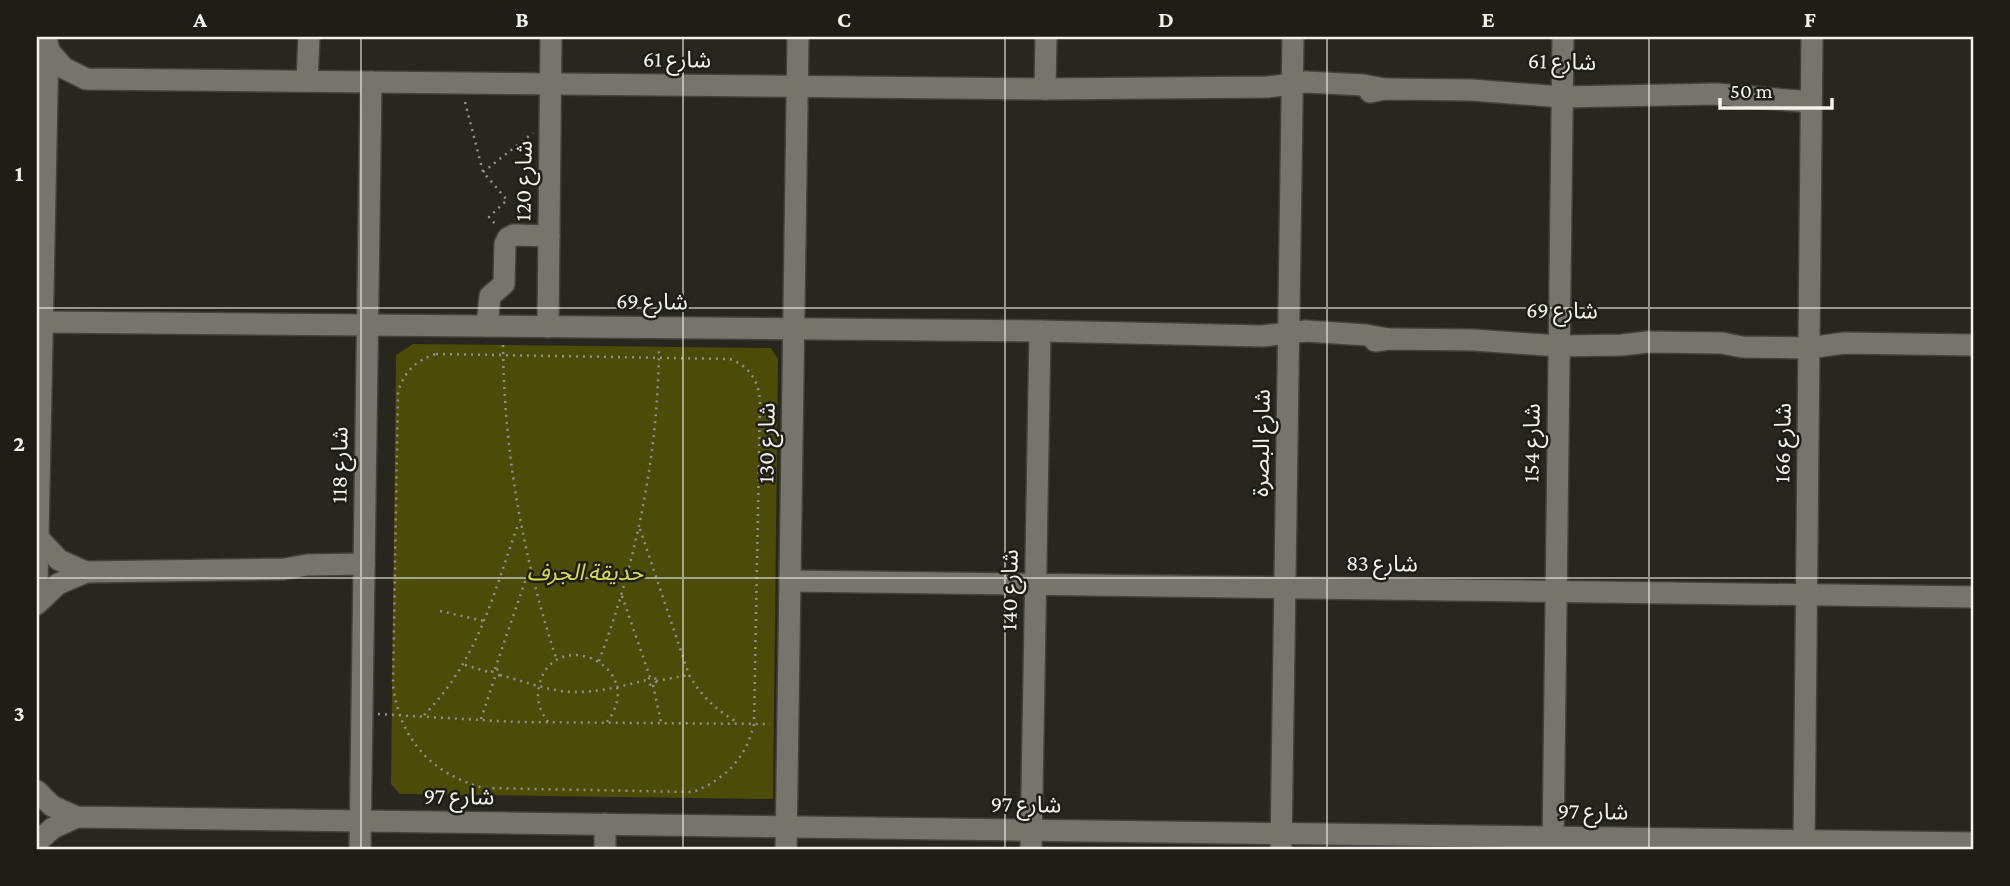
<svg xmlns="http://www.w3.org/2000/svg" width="2010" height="886" font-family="'Crimson Pro','Noto Sans Arabic',serif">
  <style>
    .green { fill: #4b4c07 }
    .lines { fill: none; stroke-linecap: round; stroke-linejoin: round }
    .minor-casing { stroke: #43413a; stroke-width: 24 }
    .path { stroke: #91908a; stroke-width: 2.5; stroke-dasharray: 2 5; stroke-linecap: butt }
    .minor { stroke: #77756b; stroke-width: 21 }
    .grid { fill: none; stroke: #f3f2ed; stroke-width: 2; stroke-opacity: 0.55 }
    .labels { text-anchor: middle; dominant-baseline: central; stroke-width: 5; stroke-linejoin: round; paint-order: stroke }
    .street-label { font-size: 23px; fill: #f3f2ed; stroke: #1f1d15 }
    .park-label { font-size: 23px; font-style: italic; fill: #d6da50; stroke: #1f1d15 }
    .neatline { fill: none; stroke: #f3f2ed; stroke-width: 2.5 }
    .grid-label { font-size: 23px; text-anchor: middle; font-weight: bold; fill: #f3f2ed }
  </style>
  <rect width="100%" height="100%" fill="#28261e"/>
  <path class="green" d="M413,344l358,4 7,11 -5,440 -373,-5 -9,-10 5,-429z"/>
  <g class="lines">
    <defs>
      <g id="minor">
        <path d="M48,50l16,18 22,11 959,10 223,-2 38,-5 57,3 22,4"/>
        <path d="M307,81l2,-44"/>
        <path d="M1045,89l1,-52"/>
        <path d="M1370,92l15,-3 86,1 91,7 155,-3 94,8"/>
        <path d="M42,322l998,9 222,5 44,-5 60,4 23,4"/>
        <path d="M487,326l3,-30 14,-12 1,-40 3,-6 6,-3 35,1"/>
        <path d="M548,327l3,-290"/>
        <path d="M1375,341l14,-2 85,1 85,6 63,-1 26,-3 74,1 20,4 67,1 35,-5 129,2"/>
        <path d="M39,539l20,21 27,12"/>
        <path d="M790,581l1183,16"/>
        <path d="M37,585l11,-540"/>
        <path d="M37,604l21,-20 28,-12 198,-3 23,-4 57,-1"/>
        <path d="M37,791l15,15 25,11 1896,26"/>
        <path d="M37,842l16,-14 24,-11"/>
        <path d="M360,849l11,-767"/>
        <path d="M605,849v-25"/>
        <path d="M786,849l12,-812"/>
        <path d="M1031,849l9,-518"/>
        <path d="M1281,849l12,-812"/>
        <path d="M1553,849l10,-812"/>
        <path d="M1804,849l8,-812"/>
      </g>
    </defs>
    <use href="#minor" class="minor-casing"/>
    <g class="path">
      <path d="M465,102l18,70 24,28 -18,17 7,8"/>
      <path d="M483,172l50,-39"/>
      <path d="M503,345c1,109 20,212 54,316"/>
      <path d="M436,354l294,5c20,8 29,22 30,43l-6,322c-8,34 -28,55 -61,68l-210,-4c-52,-15 -83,-48 -90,-103l5,-293c6,-20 18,-32 38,-38z"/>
      <path d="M640,529l49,146c13,22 28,36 50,48"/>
      <path d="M622,596l28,81"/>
      <path d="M440,611l44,10"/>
      <path d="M599,661c38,-102 59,-205 60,-314"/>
      <path d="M465,665l27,8"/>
      <path d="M495,669l34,-99"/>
      <path d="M500,675c23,6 46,15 70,17 26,1 52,-6 77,-12"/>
      <circle cx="652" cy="681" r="4"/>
      <path d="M656,681l33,-6"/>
      <path d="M653,685l8,37"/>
      <path d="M378,714l137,8 255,2"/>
      <path d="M424,715c55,-56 69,-121 95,-193"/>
      <path d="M481,719l14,-42 -3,-6 5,-2 3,6 -5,2"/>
      <path d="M548,722c-8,-11 -12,-22 -9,-36 14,-63 112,-19 67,37"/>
    </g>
    <use href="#minor" class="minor"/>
  </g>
  <path class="grid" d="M361,37v812M683,37v812M1005,37v812M1327,37v812M1649,37v812M37,308h1936M37,578h1936"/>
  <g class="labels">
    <g class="street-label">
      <text transform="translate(677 59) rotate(1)">شارع 61</text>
      <text transform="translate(1562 61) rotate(2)">شارع 61</text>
      <text transform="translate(523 181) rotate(-89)">شارع 120</text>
      <text transform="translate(652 301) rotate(1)">شارع 69</text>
      <text transform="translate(1562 310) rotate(1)">شارع 69</text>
      <text transform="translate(766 443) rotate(-89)">شارع 130</text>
      <text transform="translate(1261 443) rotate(-89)">شارع البصرة</text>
      <text transform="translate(1531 443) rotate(-89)">شارع 154</text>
      <text transform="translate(1782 443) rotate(-89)">شارع 166</text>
      <text transform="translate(339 465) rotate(-89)">شارع 118</text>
      <text transform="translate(1382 563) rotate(1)">شارع 83</text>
      <text transform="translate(1009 590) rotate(-89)">شارع 140</text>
      <text transform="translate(459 796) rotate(1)">شارع 97</text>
      <text transform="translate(1026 804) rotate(1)">شارع 97</text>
      <text transform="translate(1593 811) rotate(1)">شارع 97</text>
    </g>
    <g class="park-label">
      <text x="585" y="572">حديقة الجرف</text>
    </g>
  </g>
  <rect width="2010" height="886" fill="none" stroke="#1f1d15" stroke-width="77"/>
  <path d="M1720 98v10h112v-10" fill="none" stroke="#f3f2ed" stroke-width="3.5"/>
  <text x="1730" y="98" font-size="21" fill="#f3f2ed" stroke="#1f1d15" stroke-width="5" paint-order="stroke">50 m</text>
  <rect x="38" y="38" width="1934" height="810" class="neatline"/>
  <g class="grid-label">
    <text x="200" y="27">A</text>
    <text x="522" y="27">B</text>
    <text x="844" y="27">C</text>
    <text x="1166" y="27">D</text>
    <text x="1488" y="27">E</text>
    <text x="1810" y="27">F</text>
    <text x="19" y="181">1</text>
    <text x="19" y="451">2</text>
    <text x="19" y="721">3</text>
  </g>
</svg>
